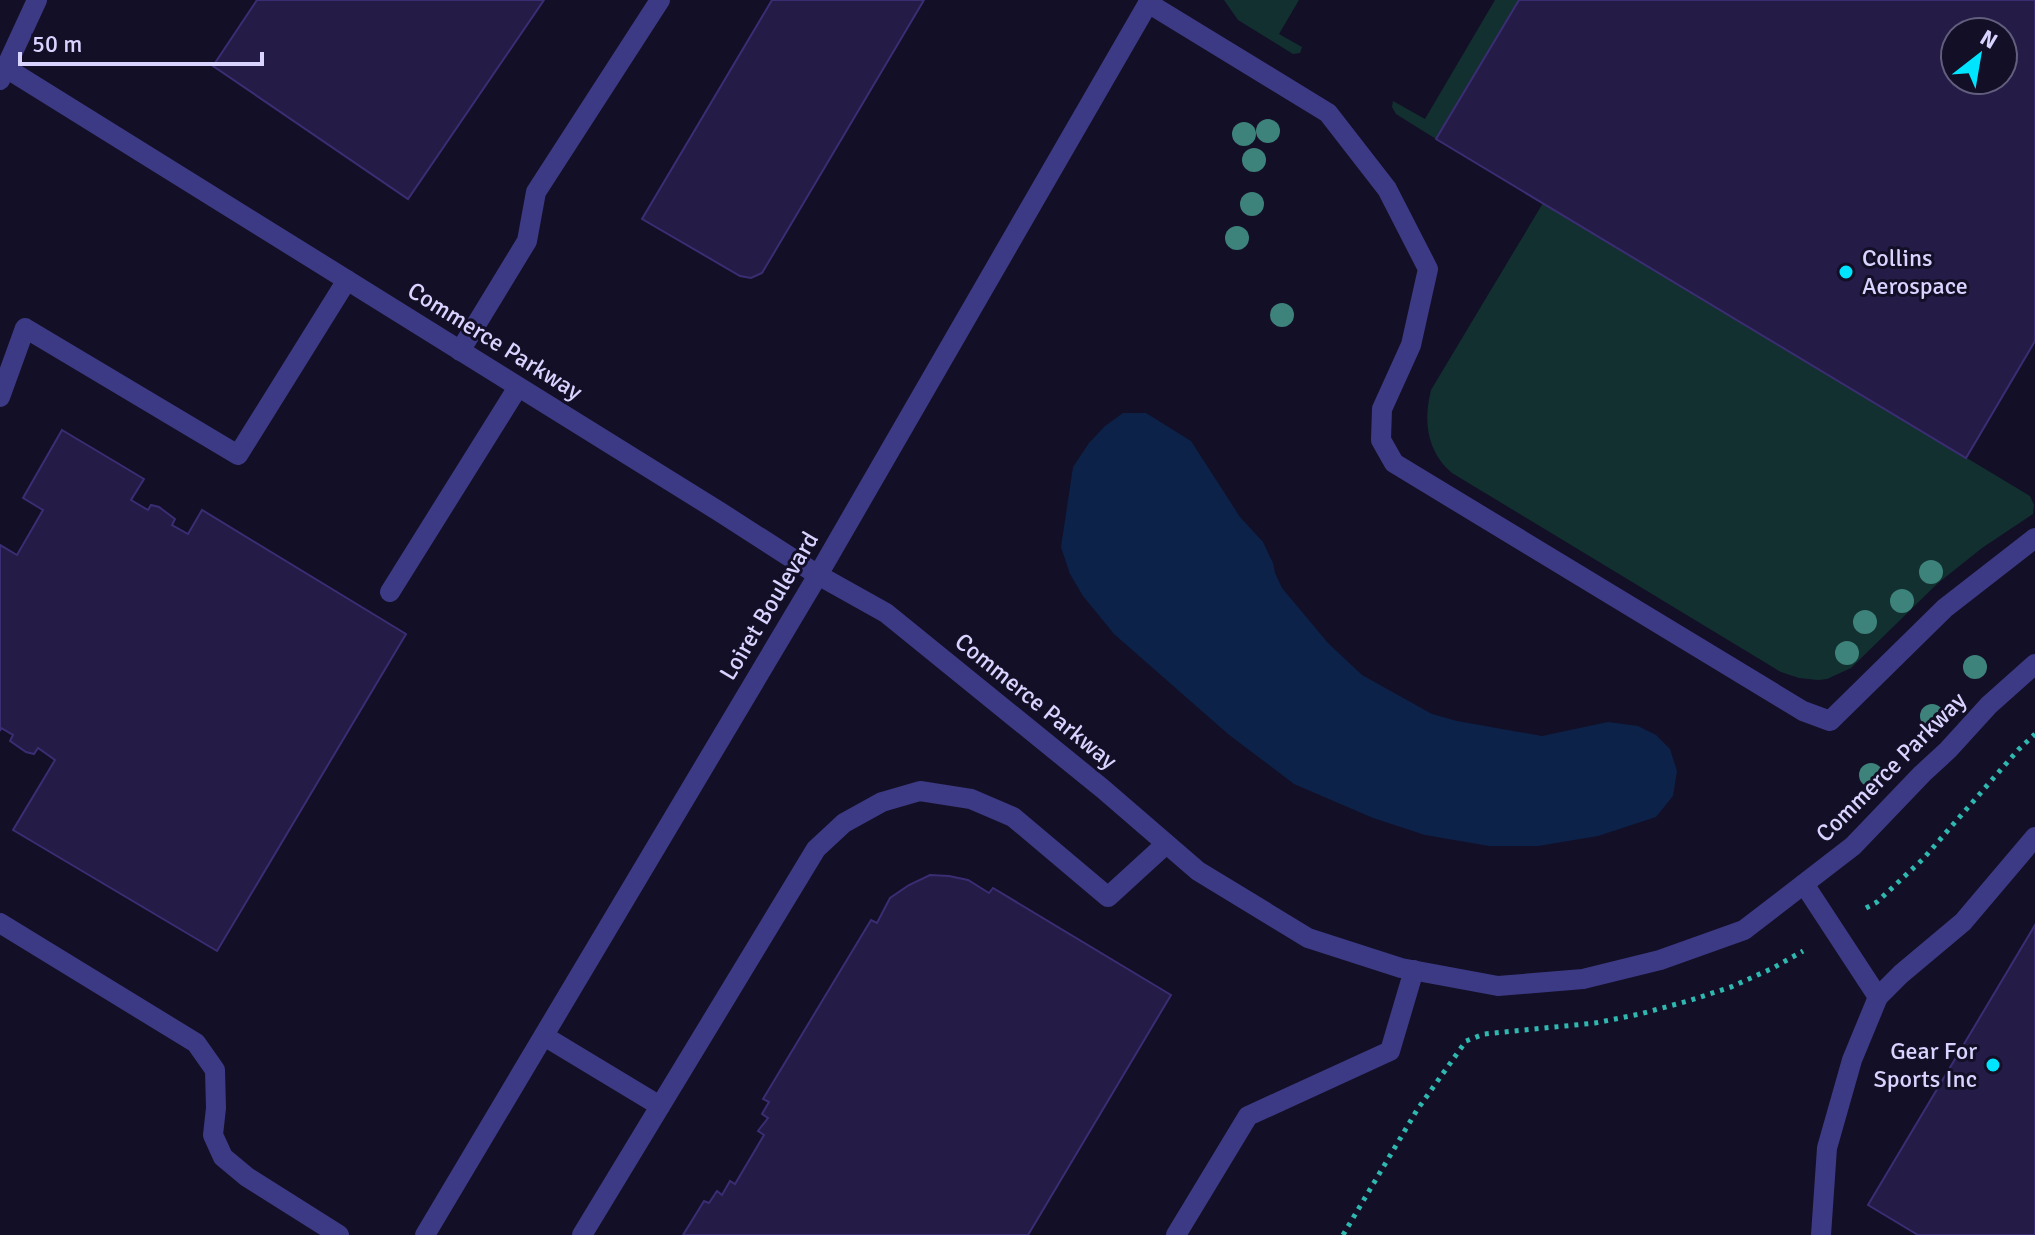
<svg xmlns="http://www.w3.org/2000/svg" width="2035" height="1235" font-family="Signika,sans-serif">
  <style>
    .green { fill: #12302f }
    .water { fill: #0c2248 }
    .building { fill: #241b47; stroke: #3b2d73; stroke-width: 2; fill-rule: evenodd }
    .lines { fill: none; stroke-linecap: round; stroke-linejoin: round }
    .path { stroke: #2fb8b0; stroke-width: 5; stroke-dasharray: 4 6; stroke-linecap: butt }
    .minor { stroke: #3d3a85; stroke-width: 20 }
    .tree { fill: #3d827b }
    .poi-dot { fill: #00e5ff; stroke: #130f26; stroke-width: 3 }
    .labels { text-anchor: middle; dominant-baseline: central; stroke-width: 6; stroke-linejoin: round; paint-order: stroke }
    .poi-label { font-size: 24px; fill: #d9d4ff; stroke: #130f26; text-anchor: start }
    .street-label { font-size: 24px; fill: #d9d4ff; stroke: #130f26 }
  </style>
  <rect width="100%" height="100%" fill="#130f26"/>
  <g class="green">
    <path d="M1224,0h75l-20,34 23,13 -2,6 -7,1 -55,-34z"/>
    <path d="M1495,0h24l-83,139 -40,-25 -4,-7 1,-6 32,18z"/>
    <path d="M1543,203l487,293 4,9 -1,9 -51,34 -45,36 -86,84 -24,11 -9,1 -19,-2 -18,-6 -329,-199c-25,-21 -29,-52 -21,-83z"/>
  </g>
  <path class="water" d="M1123,413h23l45,28 49,76 23,25 10,21 2,10 7,15 46,55 34,32 70,39 25,7 85,15 66,-14 30,4 18,9 14,14 7,22 -4,25 -17,21 -58,19 -60,10h-49l-64,-11 -52,-17 -79,-34 -66,-50 -114,-100 -31,-38 -13,-22 -9,-27 12,-80 16,-24 16,-17z"/>
  <g class="building">
    <path d="M257,0h287l-136,199 -195,-133z"/>
    <path d="M772,0h152l-162,273 -11,5 -11,-2 -98,-57z"/>
    <path d="M1519,0h516v341l-69,117 -530,-319zM1955,32h48v48h-48z"/>
    <path d="M62,430l82,49 -13,21 17,10 3,-5 8,2 16,12 -3,6 16,9 14,-24 204,124 -189,317 -204,-121 42,-70 -17,-12 -4,6 -8,-2 -16,-11 3,-6 -12,-7 -1,3v-186l17,10 26,-45 -20,-12z"/>
    <path d="M930,875l19,1 19,4 21,13 4,-5 178,107 -143,240h-345l21,-34 5,2 8,-12 5,4 8,-14 5,3 29,-49 -6,-4 10,-13 -6,-4 7,-12 -6,-3 108,-179 6,3 13,-25 19,-13z"/>
    <path d="M2035,925v310h-117l-50,-30z"/>
  </g>
  <g class="lines">
    <g class="path">
      <path d="M1866,908l11,-6 46,-43 95,-109 17,-16"/>
      <path d="M1343,1235l74,-125 49,-69 18,-7 111,-11 45,-9 48,-13 43,-14 42,-19 30,-17"/>
    </g>
    <g class="minor">
      <path d="M1148,3l180,110 59,76 41,80 -17,76 -29,64 -1,31 13,23 409,248 27,10 115,-113 90,-70"/>
      <path d="M6,68l714,444 98,63 68,38 217,176 95,82 110,67 93,30 97,18 85,-7 77,-19 84,-30 109,-84 69,-72 26,-24 41,-45 46,-41"/>
      <path d="M0,80l37,-80"/>
      <path d="M460,351l67,-110 9,-49 124,-192"/>
      <path d="M0,397l25,-69 213,127 109,-175"/>
      <path d="M390,592l128,-205"/>
      <path d="M1804,884l74,113"/>
      <path d="M0,923l196,120 19,27 1,38 -3,27 10,22 24,20 92,58"/>
      <path d="M544,1036l116,70"/>
      <path d="M425,1235l393,-660 332,-575"/>
      <path d="M582,1235l234,-386 28,-26 38,-21 38,-11 51,8 42,18 95,80 58,-53"/>
      <path d="M1176,1235l72,-119 142,-65 24,-81"/>
      <path d="M1821,1235l6,-87 25,-88 26,-63 23,-23 62,-52 72,-85"/>
    </g>
  </g>
  <g class="tree">
    <circle cx="1268" cy="131" r="12"/>
    <circle cx="1244" cy="134" r="12"/>
    <circle cx="1254" cy="160" r="12"/>
    <circle cx="1252" cy="204" r="12"/>
    <circle cx="1237" cy="238" r="12"/>
    <circle cx="1282" cy="315" r="12"/>
    <circle cx="1931" cy="572" r="12"/>
    <circle cx="1902" cy="601" r="12"/>
    <circle cx="1865" cy="622" r="12"/>
    <circle cx="1847" cy="653" r="12"/>
    <circle cx="1975" cy="667" r="12"/>
    <circle cx="1932" cy="716" r="12"/>
    <circle cx="1871" cy="775" r="12"/>
  </g>
  <g class="poi-dot">
    <circle cx="1846" cy="272" r="8"/>
    <circle cx="1993" cy="1065" r="8"/>
  </g>
  <g class="labels">
    <g class="poi-label">
      <text x="1862" y="258">Collins<tspan x="1862" dy="28">Aerospace</tspan></text>
      <text x="1977" y="1051" text-anchor="end">Gear For<tspan x="1977" dy="28">Sports Inc</tspan></text>
    </g>
    <g class="street-label">
      <text transform="translate(495 341) rotate(32)">Commerce Parkway</text>
      <text transform="translate(769 606) rotate(-59)">Loiret Boulevard</text>
      <text transform="translate(1036 701) rotate(39)">Commerce Parkway</text>
      <text transform="translate(1891 767) rotate(-45)">Commerce Parkway</text>
    </g>
  </g>
  <g transform="translate(1979 56) rotate(31)"><circle r="38" fill="#130f26" stroke="#625e7d" stroke-width="2"/>
  <path d="M0-6L14 30L0 20L-14 30Z" fill="#00e5ff"/>
  <text y="-12" font-size="22" font-weight="bold" text-anchor="middle" fill="#d9d4ff">N</text>
  </g>
  <path d="M20 52v12h242v-12" fill="none" stroke="#d9d4ff" stroke-width="4"/>
  <text x="32" y="52" font-size="24" fill="#d9d4ff" stroke="#130f26" stroke-width="6" paint-order="stroke">50 m</text>
</svg>
